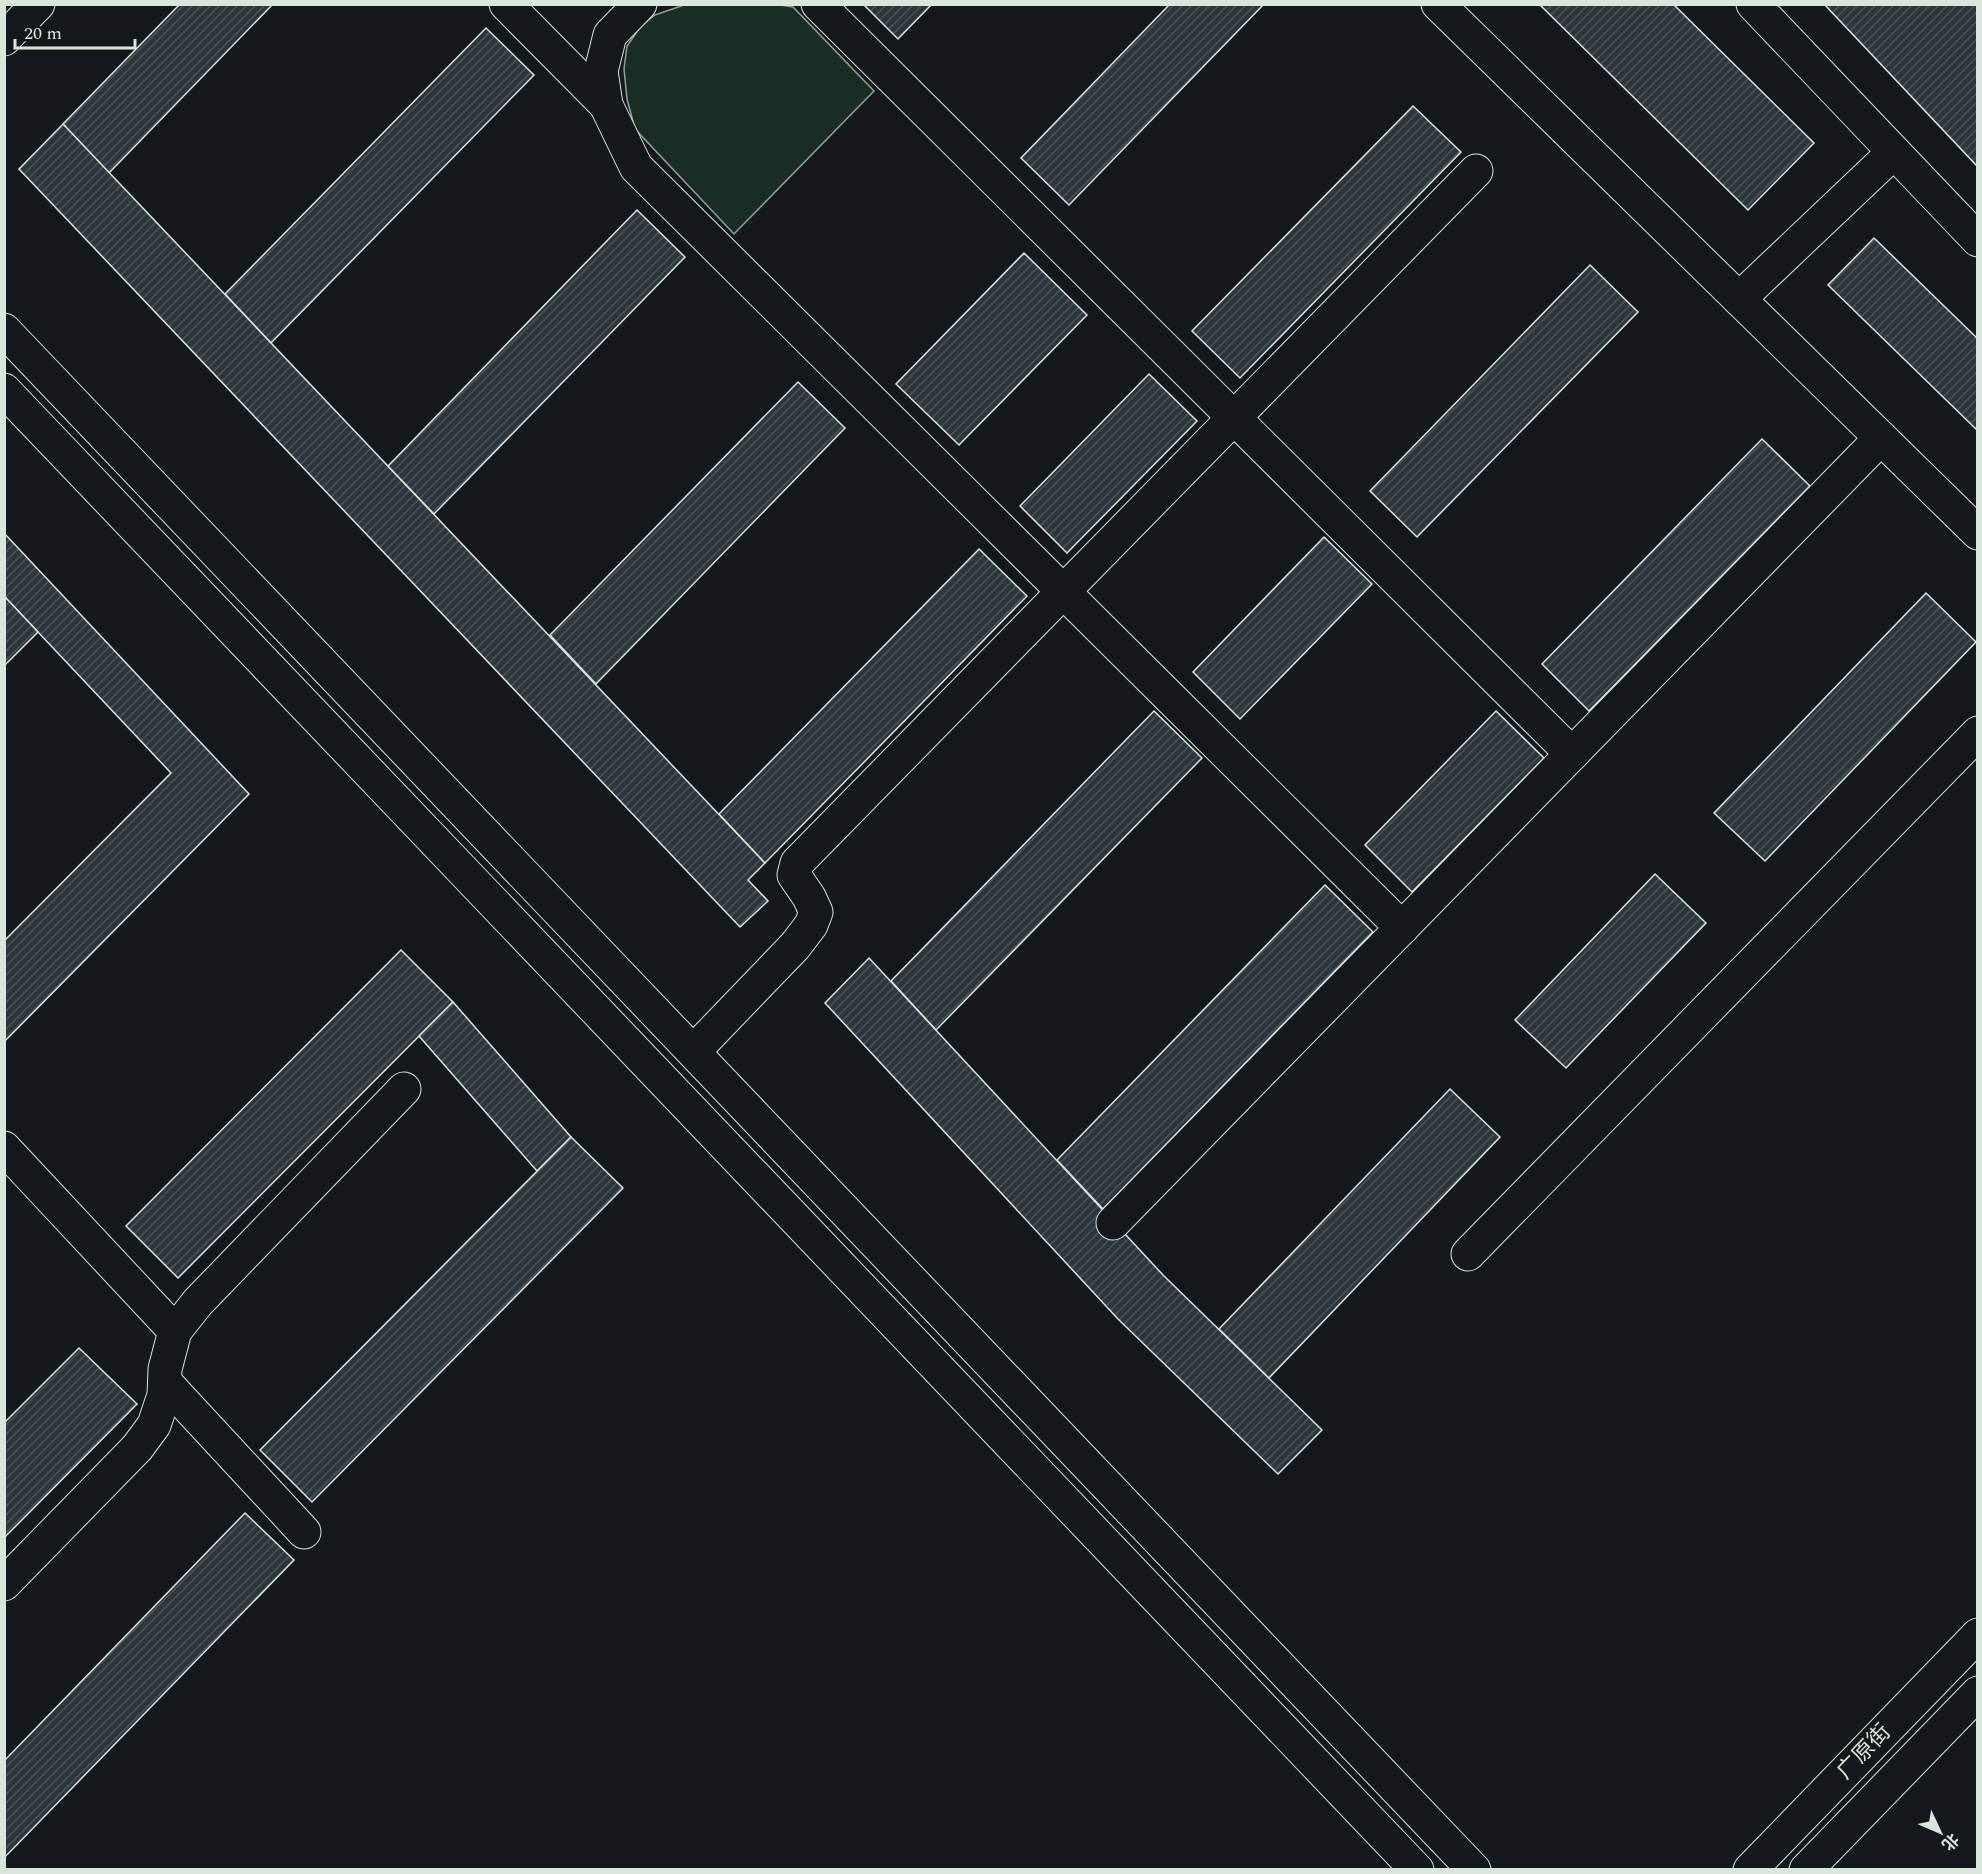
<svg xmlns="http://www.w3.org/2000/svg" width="1982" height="1874" font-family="Spectral,'Noto Sans SC',serif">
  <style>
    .green { fill: #1a2d24; stroke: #939e99; stroke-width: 1.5 }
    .building { fill: url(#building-hatch); stroke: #d8e6dc; stroke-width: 1.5 }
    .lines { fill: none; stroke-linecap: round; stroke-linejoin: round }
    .minor-casing { stroke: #d8e6dc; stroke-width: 35 }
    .major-casing { stroke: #d8e6dc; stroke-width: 35 }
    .minor { stroke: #14181c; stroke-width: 33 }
    .major { stroke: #14181c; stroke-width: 33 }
    .labels { text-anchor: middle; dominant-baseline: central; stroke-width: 4.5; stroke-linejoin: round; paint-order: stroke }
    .street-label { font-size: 22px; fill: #d8e6dc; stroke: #14181c }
  </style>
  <defs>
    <pattern id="building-hatch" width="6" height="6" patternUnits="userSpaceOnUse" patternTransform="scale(1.5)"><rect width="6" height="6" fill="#2c363c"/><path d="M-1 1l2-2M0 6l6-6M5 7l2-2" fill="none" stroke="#4a5358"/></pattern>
  </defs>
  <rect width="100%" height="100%" fill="#14181c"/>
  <path class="green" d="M774,4l19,3 81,84 -140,143 -99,-105 -8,-30 -3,-30 3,-23 14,-20 14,-11 29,-10z"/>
  <g class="building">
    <path d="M180,4h93l-164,169 -46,-49z"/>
    <path d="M863,4h69l-34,35z"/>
    <path d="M1170,4h94l-195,201 -48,-47z"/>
    <path d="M1539,4h134l141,139 -66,67z"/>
    <path d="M1824,4h154v163z"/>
    <path d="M486,28l48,47 -263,268 -46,-49z"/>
    <path d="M1413,106l48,46 -221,226 -48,-47z"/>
    <path d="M63,124l702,739 -17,17 20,21 -28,26 -721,-758z"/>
    <path d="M637,210l48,47 -251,257 -46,-48z"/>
    <path d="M1874,238l104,101v92l-150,-146z"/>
    <path d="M1024,253l63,62 -128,130 -63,-61z"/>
    <path d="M1590,265l48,47 -221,225 -47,-46z"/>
    <path d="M1149,374l48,47 -130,132 -47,-47z"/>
    <path d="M798,382l47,46 -249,256 -46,-49z"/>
    <path d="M1762,439l48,47 -221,225 -47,-47z"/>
    <path d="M4,533l245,261 -245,248v-101l167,-168 -167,-177z"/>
    <path d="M1324,537l48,47 -132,135 -47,-47z"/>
    <path d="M979,549l48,47 -262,267 -46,-49z"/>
    <path d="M1926,593l50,49 -211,219 -51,-48z"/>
    <path d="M4,596l34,36 -34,34z"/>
    <path d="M1154,711l48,47 -266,272 -45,-49z"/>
    <path d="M1496,711l48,47 -132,134 -47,-47z"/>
    <path d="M1655,874l51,49 -140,145 -51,-48z"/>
    <path d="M1325,885l48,47 -270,277 -46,-49z"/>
    <path d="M401,950l52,52 -275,276 -52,-52z"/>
    <path d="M869,958l294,317 159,155 -44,44 -160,-155 -293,-316z"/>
    <path d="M453,1002l118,135 -34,34 -118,-135z"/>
    <path d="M1450,1089l50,48 -231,241 -50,-49z"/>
    <path d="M571,1137l52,51 -311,314 -52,-52z"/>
    <path d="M79,1348l58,56 -133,134v-115z"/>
    <path d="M245,1513l49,47 -290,298v-97z"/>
  </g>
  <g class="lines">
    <defs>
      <g id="minor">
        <path d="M506,4l100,101"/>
        <path d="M640,4l-30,31 -9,36 5,34 30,62 766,761"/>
        <path d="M818,4l754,750"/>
        <path d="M1438,4l540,529"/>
        <path d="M1753,4l225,236"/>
        <path d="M4,39l34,-35"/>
        <path d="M1739,299l155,-147"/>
        <path d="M4,330l1470,1540"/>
        <path d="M4,390l1413,1480"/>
        <path d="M694,1051l101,-105 16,-21 5,-13 -7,-15 -15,-22 3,-12 679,-692"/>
        <path d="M4,1148l171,183"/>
        <path d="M1113,1223l768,-785"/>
        <path d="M1468,1254l510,-521"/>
        <path d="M165,1382l139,150"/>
        <path d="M4,1584l133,-136 17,-23 10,-30 1,-26 10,-38 23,-29 206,-213"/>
      </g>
      <g id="major">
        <path d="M1750,1870l228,-235"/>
        <path d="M1806,1870l172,-177"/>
      </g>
    </defs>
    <use href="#minor" class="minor-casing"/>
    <use href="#major" class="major-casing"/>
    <use href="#minor" class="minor"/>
    <use href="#major" class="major"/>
  </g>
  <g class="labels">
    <g class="street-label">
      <text transform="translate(1864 1752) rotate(-46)">广原街</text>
    </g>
  </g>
  <rect width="1982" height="1874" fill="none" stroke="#d8e6dc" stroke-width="12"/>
  <g transform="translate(1940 1832) rotate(134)" stroke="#14181c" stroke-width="4.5" paint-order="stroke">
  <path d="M0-4.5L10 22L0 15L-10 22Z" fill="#d8e6dc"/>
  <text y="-9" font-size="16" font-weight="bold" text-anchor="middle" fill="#d8e6dc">北</text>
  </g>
  <path d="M15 39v9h120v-9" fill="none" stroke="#d8e6dc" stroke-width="3"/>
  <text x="24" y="39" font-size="18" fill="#d8e6dc" stroke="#14181c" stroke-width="4.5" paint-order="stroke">20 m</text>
</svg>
